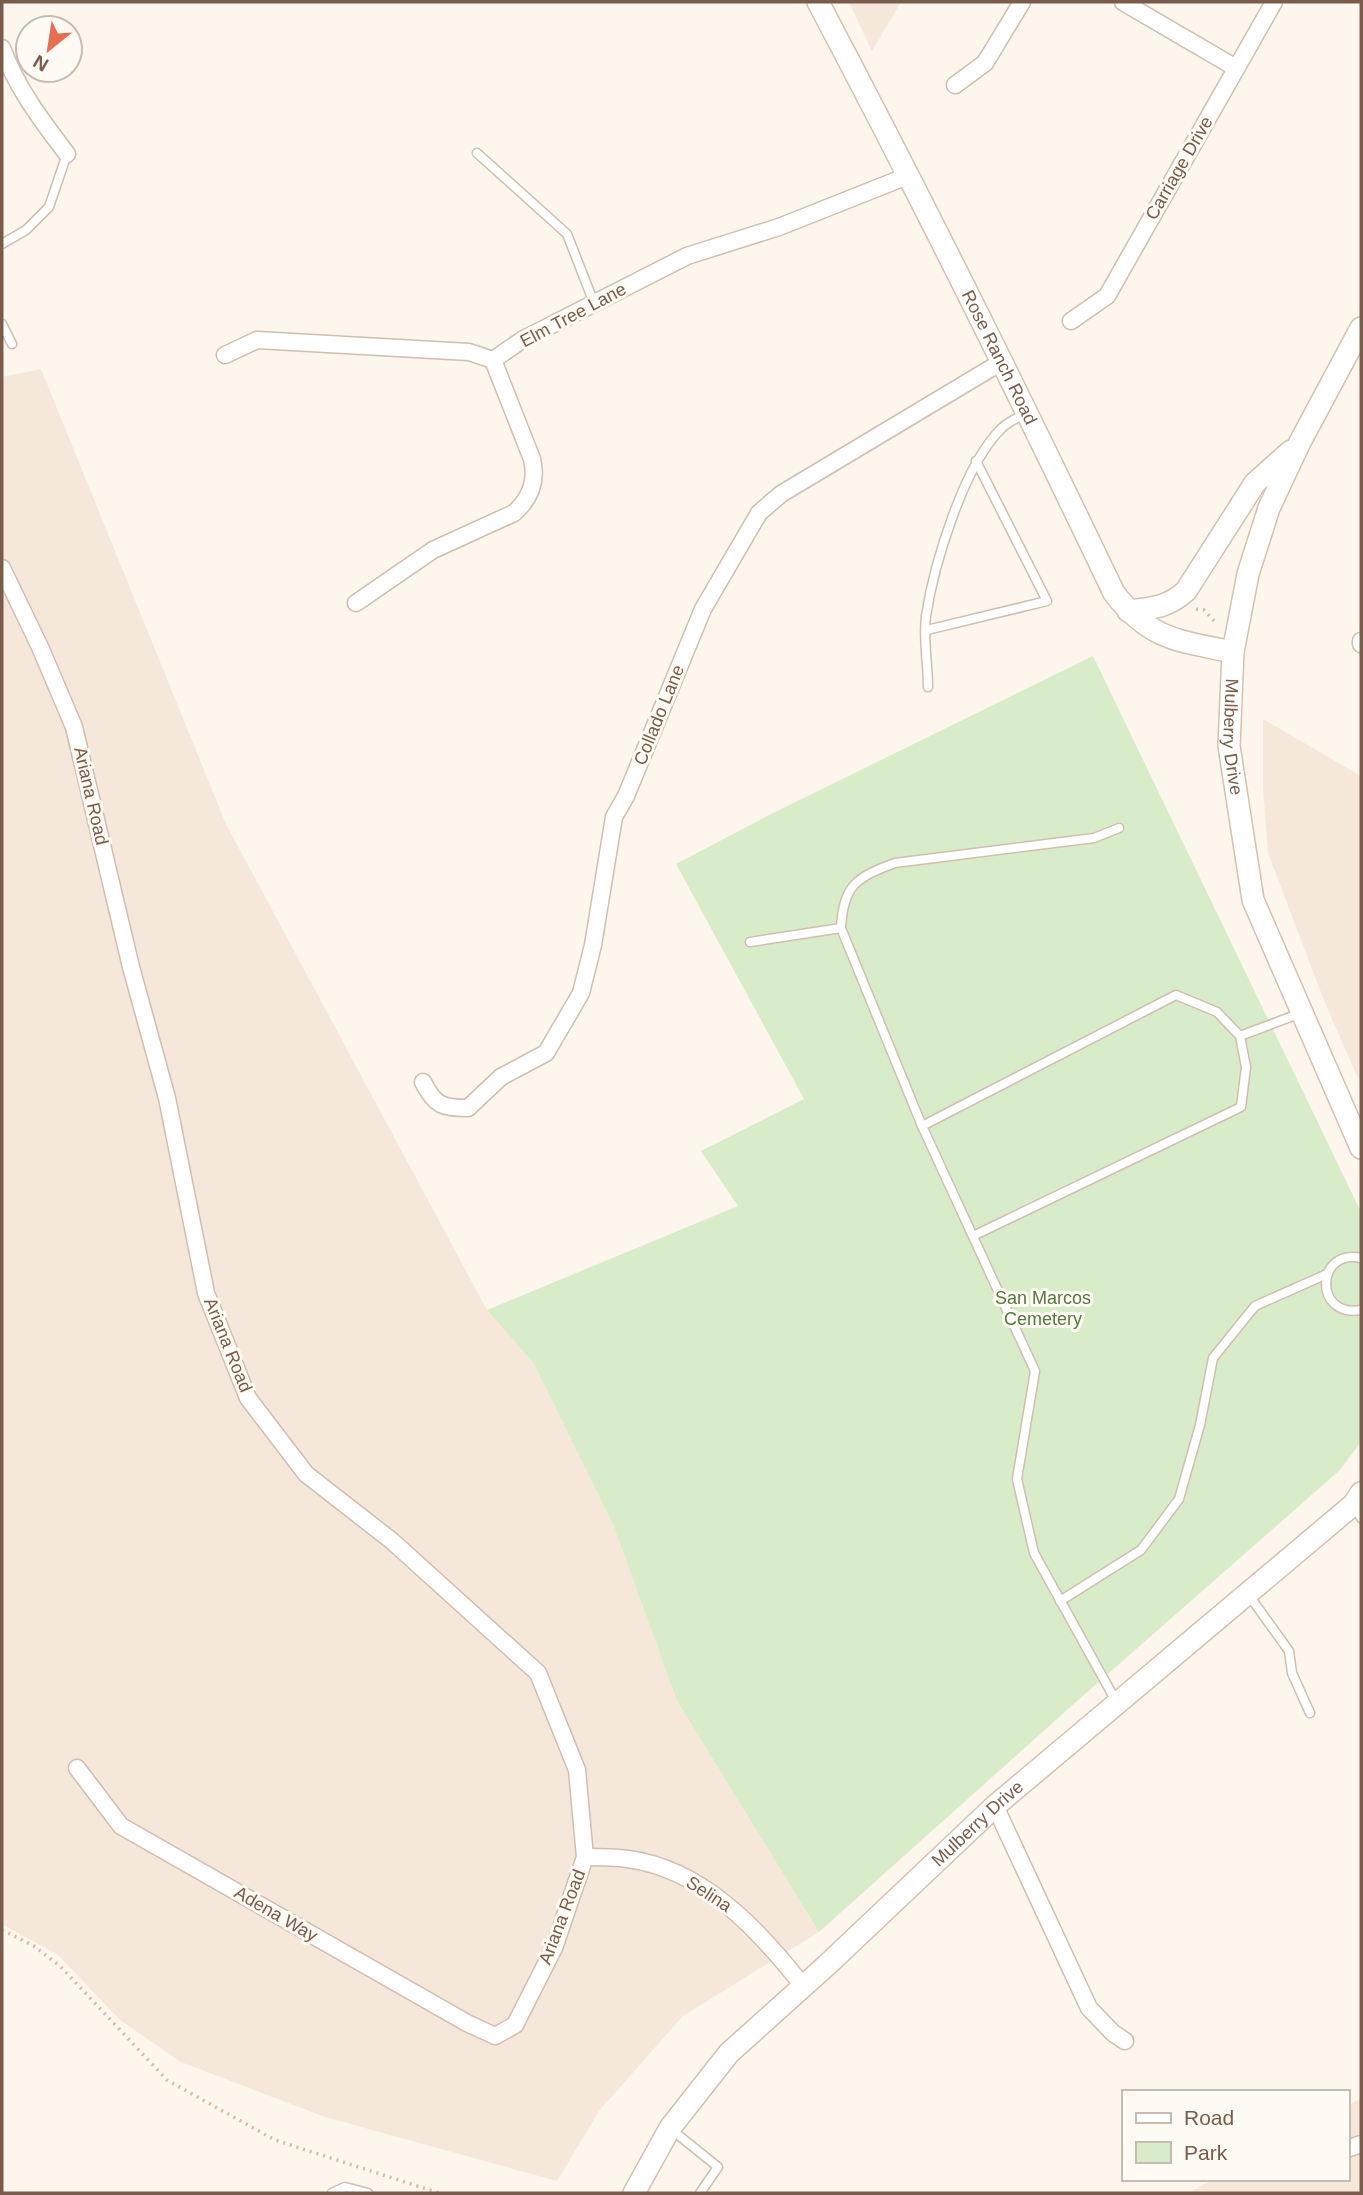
<svg xmlns="http://www.w3.org/2000/svg" width="1363" height="2195" font-family="Helvetica,sans-serif">
  <style>
    .residential { fill: #f5e8da }
    .green { fill: #d8ecc9 }
    .lines { fill: none; stroke-linecap: round; stroke-linejoin: round }
    .lane-casing { stroke: #d1beb0; stroke-width: 11 }
    .street-casing { stroke: #d1beb0; stroke-width: 19 }
    .secondary-casing { stroke: #d6c0b0; stroke-width: 24 }
    .path { stroke: #d9b8a5; stroke-width: 3.5; stroke-dasharray: 2 5; stroke-linecap: butt }
    .lane { stroke: #fff; stroke-width: 8 }
    .street { stroke: #fff; stroke-width: 16 }
    .secondary { stroke: #fff; stroke-width: 21 }
    .labels { text-anchor: middle; dominant-baseline: central; stroke-width: 6; stroke-linejoin: round; paint-order: stroke }
    .street-label { font-size: 18px; fill: #7a5c4d; stroke: #fffaf3 }
    .park-label { font-size: 18px; fill: #537a41; stroke: #fffaf3 }
  </style>
  <rect width="100%" height="100%" fill="#fdf6ec"/>
  <g class="residential">
    <path d="M849,2h52l-29,49z"/>
    <path d="M41,369l185,455 261,486 47,54 80,163 63,174 142,231 -136,84 -84,95 -42,70 -232,-64 -144,-55 -61,-42 -62,-65 -56,-31v-1547z"/>
    <path d="M1263,719l98,57v309l-36,-82 -57,-150 -5,-65z"/>
    <path d="M1361,2098v95h-173l26,-14h133v-73z"/>
  </g>
  <path class="green" d="M1093,656l268,556v230l-21,28 -264,232 -257,230 -142,-231 -63,-174 -80,-163 -47,-54 251,-104 -37,-55 103,-52 -128,-235 93,-49z"/>
  <g class="lines">
    <defs>
      <g id="lane">
        <path d="M477,153l90,81 27,69"/>
        <path d="M2,244l24,-14 23,-23 18,-53"/>
        <path d="M2,324l10,20"/>
        <path d="M927,630l120,-29 -71,-140"/>
        <path d="M928,687c0,-23 -5,-49 -2,-71 8,-52 38,-152 76,-188 6,-6 15,-10 23,-14"/>
        <path d="M1119,828l-25,10 -199,25c-38,14 -52,22 -54,65l81,198 254,-131 41,17 23,24 61,-23"/>
        <path d="M750,942l91,-14"/>
        <path d="M922,1126l113,245 -18,108 17,74 83,150"/>
        <path d="M973,1236l268,-129 5,-40 -6,-31"/>
        <path d="M1361,1258c-45,-10 -48,60 0,52"/>
        <path d="M1354,1504l7,14"/>
        <path d="M1248,1594l41,57 3,22 18,40"/>
        <path d="M1060,1601l81,-51 38,-51 21,-74 13,-67 42,-52 72,-32"/>
        <path d="M672,2130l46,37 -18,26"/>
        <path d="M332,2193l13,-6 23,6"/>
      </g>
      <g id="street">
        <path d="M1123,2l113,66"/>
        <path d="M2,48c15,40 39,72 65,106"/>
        <path d="M955,85l30,-22 37,-61"/>
        <path d="M1071,321l36,-25 167,-294"/>
        <path d="M225,355l32,-15 212,12 24,8 29,-20 165,-84 92,-29 131,-52"/>
        <path d="M2,568l38,79 34,80 57,240 36,131 39,195 42,105 58,76 86,67 146,132 39,97 8,87 -31,91 -39,77 -20,11 -28,-13 -346,-197 -44,-58"/>
        <path d="M356,603l77,-53 81,-37c17,-15 23,-33 18,-54l-39,-99"/>
        <path d="M1361,641v3"/>
        <path d="M423,1082c12,24 20,26 45,26l33,-31 45,-24 35,-60 12,-48 21,-128 12,-21 77,-187 56,-96 22,-19 222,-133"/>
        <path d="M995,1806l94,202 24,25 12,8"/>
        <path d="M585,1857c14,0 29,0 43,2 75,10 131,71 175,127"/>
        <path d="M1347,2149l14,-5"/>
      </g>
      <g id="secondary">
        <path id="s1" d="M818,2c103,195 201,392 296,591 36,47 65,48 119,59"/>
        <path id="s2" d="M1361,328l-61,114 -31,66 -21,66 -15,78 -4,94 24,154 108,248"/>
        <path d="M1128,611c24,-3 39,-3 58,-20l69,-108 36,-32"/>
        <path id="s3" d="M634,2193l36,-65 59,-75 98,-88 168,-159 359,-302 7,-11"/>
      </g>
    </defs>
    <use href="#lane" class="lane-casing"/>
    <use href="#street" class="street-casing"/>
    <use href="#secondary" class="secondary-casing"/>
    <g class="path">
      <path d="M1196,609l8,1 11,12"/>
      <path d="M2,1930l32,16 27,21 106,113 108,60 164,53"/>
    </g>
    <use href="#lane" class="lane"/>
    <use href="#street" class="street"/>
    <use href="#secondary" class="secondary"/>
  </g>
  <g class="labels">
    <g class="street-label">
      <text transform="translate(1179 168) rotate(-60)">Carriage Drive</text>
      <text transform="translate(573 315) rotate(-28)">Elm Tree Lane</text>
      <text stroke="none"><textPath href="#s1" startOffset="399">Rose Ranch Road</textPath></text>
      <text transform="translate(659 715) rotate(-68)">Collado Lane</text>
      <text stroke="none"><textPath href="#s2" startOffset="436">Mulberry Drive</textPath></text>
      <text transform="translate(91 796) rotate(77)">Ariana Road</text>
      <text transform="translate(228 1345) rotate(68)">Ariana Road</text>
      <text stroke="none"><textPath href="#s3" startOffset="508">Mulberry Drive</textPath></text>
      <text transform="translate(709 1894) rotate(33)">Selina</text>
      <text transform="translate(276 1914) rotate(30)">Adena Way</text>
      <text transform="translate(562 1917) rotate(-69)">Ariana Road</text>
    </g>
    <g class="park-label">
      <text x="1043" y="1298">San Marcos<tspan x="1043" dy="21">Cemetery</tspan></text>
    </g>
  </g>
  <rect width="1363" height="2195" fill="none" stroke="#7a5c4d" stroke-width="7"/>
  <rect x="1122" y="2090" width="228" height="91" fill="#fffaf3" stroke="#cabbb1" stroke-width="2"/>
  <rect x="1136" y="2113" width="35" height="10" fill="#ffffff" stroke="#cabbb1" stroke-width="2"/>
  <text x="1184" y="2125" font-size="21" fill="#7a5c4d">Road</text>
  <rect x="1136" y="2142" width="35" height="21" fill="#d8ecc9" stroke="#cabbb1" stroke-width="2"/>
  <text x="1184" y="2160" font-size="21" fill="#7a5c4d">Park</text>
  <g transform="translate(49 49) rotate(210)"><circle r="33" fill="#fffaf3" stroke="#cabbb1" stroke-width="2"/>
  <path d="M0-5L12 26L0 18L-12 26Z" fill="#e76f51"/>
  <text y="-10" font-size="19" font-weight="bold" text-anchor="middle" fill="#7a5c4d">N</text>
  </g>
</svg>
